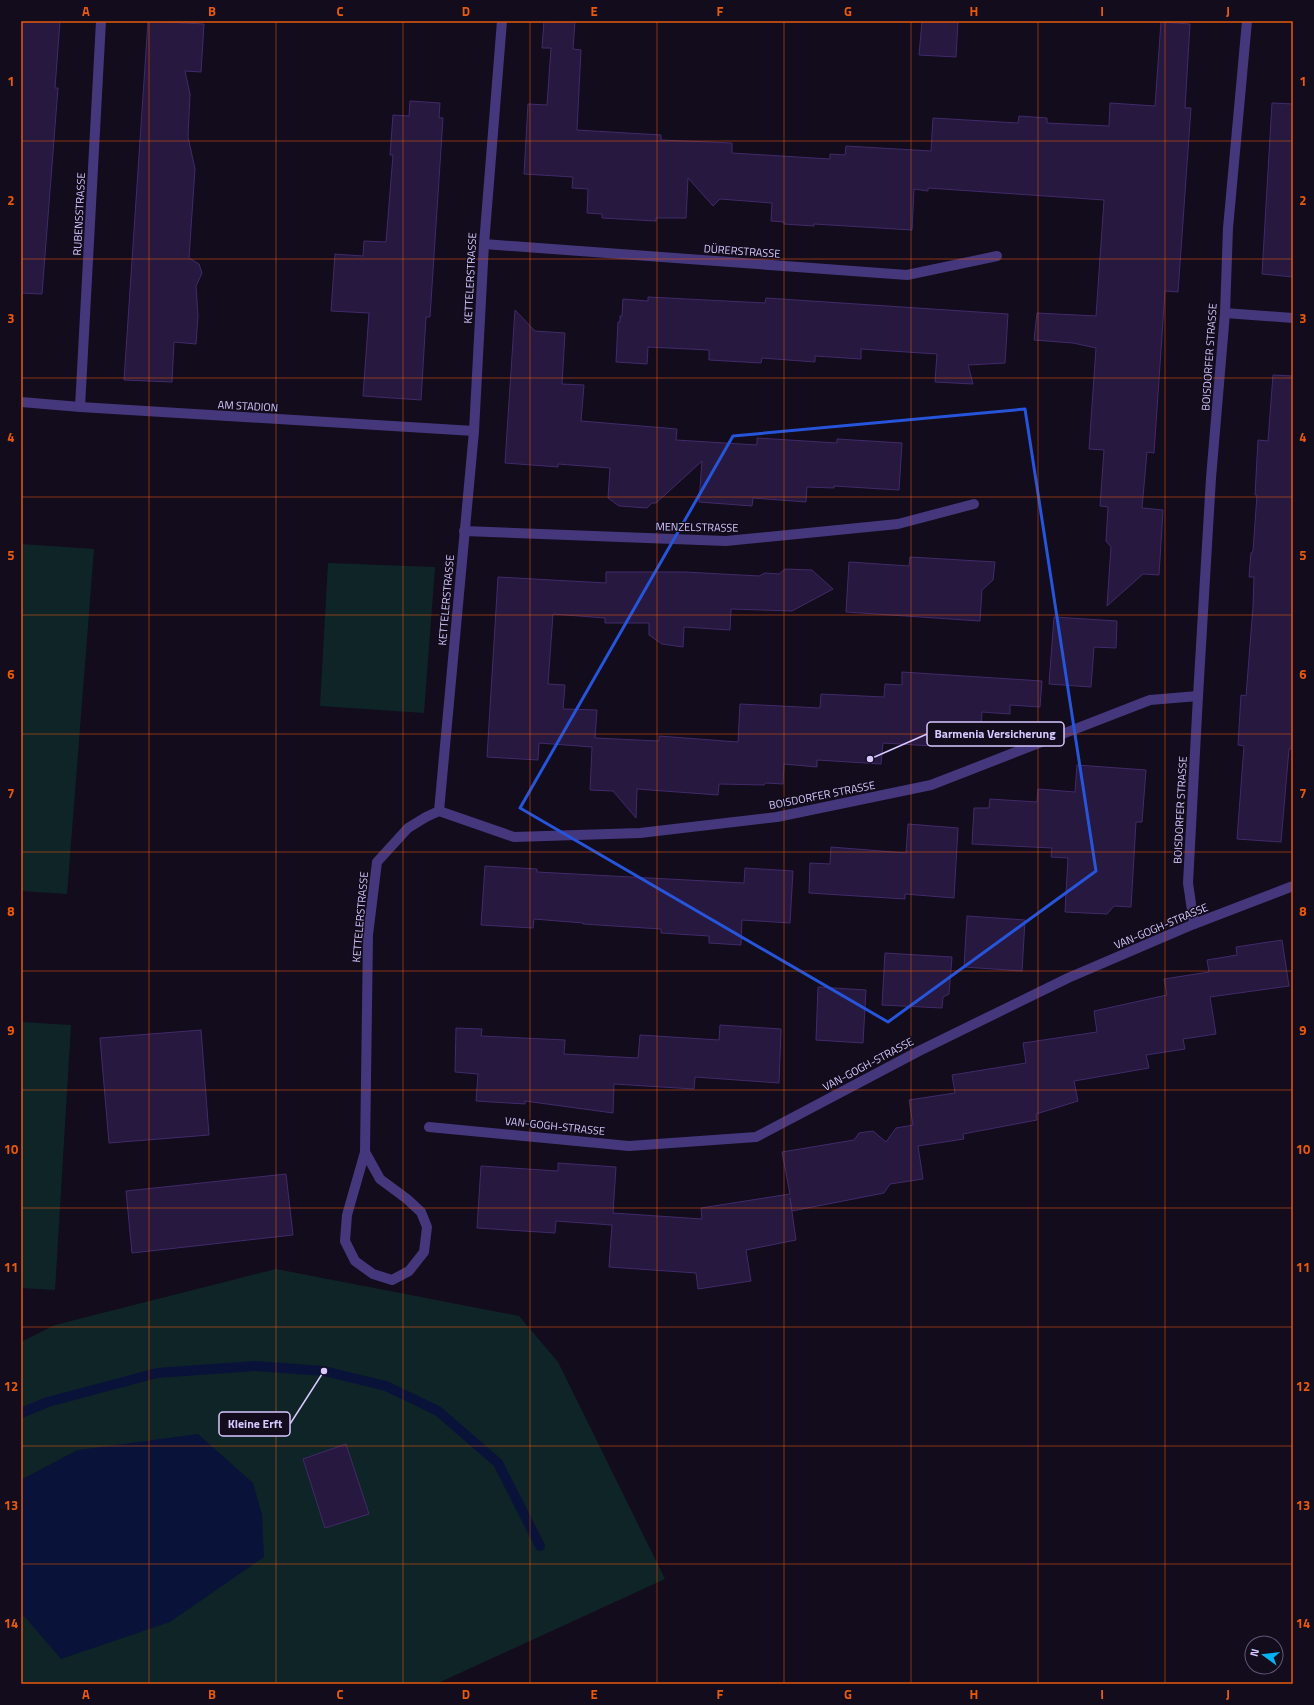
<svg xmlns="http://www.w3.org/2000/svg" width="1314" height="1705" font-family="'Titillium Web',sans-serif">
  <style>
    .green { fill: #0f2427 }
    .water { fill: #091339 }
    .lines { fill: none; stroke-linecap: round; stroke-linejoin: round }
    .stream { stroke: #091339; stroke-width: 10 }
    .building { fill: #26183e; stroke: #412a6a }
    .minor { stroke: #45377c; stroke-width: 10 }
    .marked { fill: none; stroke: #2654da; stroke-width: 3; stroke-linejoin: round }
    .grid { fill: none; stroke: #e8590c; stroke-width: 1; stroke-opacity: 0.55 }
    .labels { text-anchor: middle; dominant-baseline: central; stroke-width: 3; stroke-linejoin: round; paint-order: stroke }
    .street-label { font-size: 11px; fill: #d7c8ff; stroke: #120c1d }
    .leader { fill: none; stroke: #d7c8ff; stroke-width: 1.5 }
    .callout-dot { fill: #d7c8ff; stroke: #120c1d; stroke-width: 1.5 }
    .callout { fill: #120c1d; stroke: #d7c8ff; stroke-width: 1.5 }
    .callout-label { font-size: 12px; text-anchor: middle; font-weight: bold; fill: #d7c8ff }
    .neatline { fill: none; stroke: #e8590c; stroke-width: 1.5 }
    .grid-label { font-size: 13px; text-anchor: middle; font-weight: bold; fill: #e8590c }
  </style>
  <rect width="100%" height="100%" fill="#120c1d"/>
  <g class="green">
    <path d="M21,544l73,5 -27,345 -46,-3z"/>
    <path d="M328,563l107,4 -11,146 -104,-7z"/>
    <path d="M21,1022l50,3 -16,265 -34,-2z"/>
    <path d="M276,1269l243,47 39,46 107,217 -229,105h-415v-67l3,-2 54,-165 -57,30v-138l34,-17z"/>
  </g>
  <path class="water" d="M198,1434l55,49 9,31 2,43 -94,65 -109,37 -37,-43 -3,1v-137l57,-30z"/>
  <g class="lines">
    <path class="stream" d="M21,1413l27,-11 109,-29 98,-7 69,5 62,15 52,25 60,52 42,83"/>
  </g>
  <g class="building">
    <path d="M21,21h39l-5,67h3l-16,206 -21,-1z"/>
    <path d="M148,21l56,3 -3,48 -16,-1 5,23 -2,43 7,32 -6,89 10,6 3,9 -6,13 2,30 -2,28 -22,-2 -2,40 -48,-2z"/>
    <path d="M544,21h31l-2,28 8,1 -4,80 84,5v5l71,3v10l98,6v-5l15,1 1,-9 85,5 2,-33 85,5 1,-7 28,2v5l62,3 1,-23 45,3 6,-84 29,2 -5,84h6l-13,184 -13,-1 -11,162 -7,-1 -5,56 21,2 -4,65 -16,-1 -36,32 4,-59 -5,-6 2,-34 -8,-1 4,-56 -15,-1 7,-101 -23,-5 -39,-3 3,-27 59,3 8,-116 -176,-12v3l-14,-2 -2,41 -98,-6v2l-30,-2v-2l-13,-1 1,-18 -52,-4 -7,7 -25,-28 -2,40h-30v3l-54,-3v-4l-15,-1 1,-24 -16,-1 1,-11 -49,-3 4,-70 19,1 4,-57h-9z"/>
    <path d="M922,21h36l-2,36 -37,-2z"/>
    <path d="M410,101l30,2 -1,15h4l-13,199h-4l-5,83 -58,-4 6,-83 -38,-2 4,-57 28,2 1,-15 22,1 7,-87h-3l3,-40 16,1z"/>
    <path d="M1272,103l21,1v173l-31,-3z"/>
    <path d="M648,297l117,6 1,-5 242,16 -3,49 -37,2 5,19 -38,-2 2,-28 -76,-5v10l-46,-3v6l-53,-4 -1,5 -52,-3v-10l-61,-3 -1,17 -31,-2 2,-40h2v-6h2l1,-17 25,2z"/>
    <path d="M515,310l20,21 30,2 -3,51 22,1 -3,36 96,8 -1,11 81,5v-7l80,5v-4l65,4 -3,47 -65,-4v2l-27,-1 -1,15 -53,-4 -1,8 -53,-4 3,-41 -46,42h-4l-5,5 -28,-2 -11,-8 2,-30 -52,-4v3l-53,-4z"/>
    <path d="M1273,375l20,1v348l-2,25h-2l-8,93 -44,-3 7,-93 -6,-1 3,-50 5,1 7,-89 1,-30h-5l2,-24 2,-2 4,-56h-2l3,-55 10,1z"/>
    <path d="M910,557l85,5 -2,18 -11,10 -2,31 -134,-9 3,-50 60,4z"/>
    <path d="M785,569l27,1 21,19 -41,22 -61,-2 -1,21 -46,-3 -1,20 -21,-3 -13,-9v-12h-44v-5l-52,-4 -5,70 17,1 -2,24 34,1 -2,28 64,3v-5l79,6 2,-38 80,4 1,-14 63,3 1,-13 17,1v-13l140,9 -2,26 -30,-2v9l-28,-2 -1,20 -46,-3 -2,17 -50,-3 -2,21 -64,-4v7l-33,-3 -1,20 -17,-1 -2,2 -45,-1 -1,11 -81,-6 -1,29 -23,-27 -23,-1 2,-43 -53,-4 -1,17 -51,-3 11,-180 108,6v-11h79l74,4 6,-3 14,1z"/>
    <path d="M1054,617l63,4 -1,27 -22,-1 -3,40 -42,-3z"/>
    <path d="M1077,765l69,5 -4,52h-6l-5,85 -17,-1 -7,8 -42,-2 3,-54 -17,-1 1,-9 -80,-4 2,-36h15l1,-9 47,3 1,-13 37,3z"/>
    <path d="M908,824l50,4 -4,70 -49,-4v5l-96,-6 1,-30 20,1 1,-17 75,6z"/>
    <path d="M485,866l52,3v3l207,11 1,-15 48,3 -3,52 -48,-3 -1,25 -32,-2v-7l-48,-3v-4l-78,-5v-1l-49,-4 -1,9 -52,-3z"/>
    <path d="M967,916l58,4 -3,51 -58,-4z"/>
    <path d="M1282,940l7,46 -79,11 6,37 -33,5 2,10 -39,6 3,13 -75,13 4,20 -42,13 1,6 -74,14 1,5 -46,7 5,33 -33,5 -6,9 -92,18 -2,-13 6,42 -50,10 5,31 -53,8 -2,-16 -87,-6 3,-42 -56,-4 -1,12 -78,-5 4,-62 77,5v-8l58,4 -3,46 89,6 -1,-11 89,-14 -8,-42 72,-12 5,-7 14,-2 13,11 10,-14 17,-3 -4,-25 46,-7 -3,-18 74,-12 -3,-20 74,-11 -3,-21 73,-16 -3,-16 45,-7 -2,-12 30,-5 -1,-8z"/>
    <path d="M885,953l67,4 -3,37 -6,3 -1,11 -60,-3z"/>
    <path d="M818,987l48,3 -3,53 -47,-3z"/>
    <path d="M720,1025l61,4 -2,54 -84,-6 -1,12 -80,-5 -1,29 -88,-12v3l-49,-3 2,-27 -23,-2 1,-44 26,1 -1,7 84,4 -1,14 74,4 2,-23 79,5z"/>
    <path d="M201,1030l8,105 -100,8 -9,-105z"/>
    <path d="M286,1174l7,61 -161,18 -6,-62z"/>
    <path d="M346,1444l23,70 -44,14 -22,-69z"/>
  </g>
  <g class="lines">
    <g class="minor">
      <path d="M484,244l423,31 90,-19"/>
      <path d="M1225,313l68,5"/>
      <path d="M21,402l59,5 394,24"/>
      <path d="M80,407l21,-386"/>
      <path d="M464,531l262,10 172,-17 76,-20"/>
      <path d="M439,811l75,26 126,-4 137,-16 154,-32 219,-85 48,-4"/>
      <path d="M1194,924l-6,-41 10,-187 13,-218 14,-165 3,-85 19,-207"/>
      <path d="M429,1127l200,19 127,-9 163,-86 149,-73 126,-54 99,-38"/>
      <path d="M365,1152l15,27 27,20 14,13 6,15 -3,25 -15,19 -17,9 -19,-6 -18,-13 -10,-20 2,-26 18,-63 3,-217 9,-73 31,-34 18,-11 13,-6 35,-380 10,-187 18,-223"/>
    </g>
  </g>
  <path class="marked" d="M1025,409l71,462 -208,151 -368,-214 213,-372z"/>
  <path class="grid" d="M149,21v1663M276,21v1663M403,21v1663M530,21v1663M657,21v1663M784,21v1663M911,21v1663M1038,21v1663M1165,21v1663M21,141h1272M21,259h1272M21,378h1272M21,497h1272M21,615h1272M21,734h1272M21,852h1272M21,971h1272M21,1090h1272M21,1208h1272M21,1327h1272M21,1446h1272M21,1564h1272"/>
  <g class="labels">
    <g class="street-label">
      <text transform="translate(79 214) rotate(-87)">RUBENSSTRASSE</text>
      <text transform="translate(742 251) rotate(4)">DÜRERSTRASSE</text>
      <text transform="translate(470 278) rotate(-87)">KETTELERSTRASSE</text>
      <text transform="translate(1209 357) rotate(-86)">BOISDORFER STRASSE</text>
      <text transform="translate(248 406) rotate(3)">AM STADION</text>
      <text transform="translate(697 527) rotate(1)">MENZELSTRASSE</text>
      <text transform="translate(446 600) rotate(-85)">KETTELERSTRASSE</text>
      <text transform="translate(822 795) rotate(-11)">BOISDORFER STRASSE</text>
      <text transform="translate(1180 810) rotate(-87)">BOISDORFER STRASSE</text>
      <text transform="translate(360 917) rotate(-85)">KETTELERSTRASSE</text>
      <text transform="translate(1161 926) rotate(-23)">VAN-GOGH-STRASSE</text>
      <text transform="translate(868 1064) rotate(-28)">VAN-GOGH-STRASSE</text>
      <text transform="translate(555 1126) rotate(6)">VAN-GOGH-STRASSE</text>
    </g>
  </g>
  <path class="leader" d="M870 759L927 734M324 1371L290 1424"/>
  <g class="callout-dot">
    <circle cx="870" cy="759" r="4"/>
    <circle cx="324" cy="1371" r="4"/>
  </g>
  <g class="callout">
    <rect x="927" y="722" width="137" height="24" rx="4"/>
    <rect x="219" y="1412" width="71" height="24" rx="4"/>
  </g>
  <g class="callout-label">
    <text x="995" y="738">Barmenia Versicherung</text>
    <text x="255" y="1428">Kleine Erft</text>
  </g>
  <rect width="1314" height="1705" fill="none" stroke="#120c1d" stroke-width="44"/>
  <g transform="translate(1264 1655) rotate(285)"><circle r="19" fill="#120c1d" stroke="#615777"/>
  <path d="M0-3L7 15L0 10L-7 15Z" fill="#02b2f1"/>
  <text y="-6" font-size="11" font-weight="bold" text-anchor="middle" fill="#d7c8ff">N</text>
  </g>
  <rect x="22" y="22" width="1270" height="1661" class="neatline"/>
  <g class="grid-label">
    <text x="86" y="16">A</text>
    <text x="212" y="16">B</text>
    <text x="340" y="16">C</text>
    <text x="466" y="16">D</text>
    <text x="594" y="16">E</text>
    <text x="720" y="16">F</text>
    <text x="848" y="16">G</text>
    <text x="974" y="16">H</text>
    <text x="1102" y="16">I</text>
    <text x="1228" y="16">J</text>
    <text x="11" y="86">1</text>
    <text x="1303" y="86">1</text>
    <text x="11" y="205">2</text>
    <text x="1303" y="205">2</text>
    <text x="11" y="323">3</text>
    <text x="1303" y="323">3</text>
    <text x="11" y="442">4</text>
    <text x="1303" y="442">4</text>
    <text x="11" y="560">5</text>
    <text x="1303" y="560">5</text>
    <text x="11" y="679">6</text>
    <text x="1303" y="679">6</text>
    <text x="11" y="798">7</text>
    <text x="1303" y="798">7</text>
    <text x="11" y="916">8</text>
    <text x="1303" y="916">8</text>
    <text x="11" y="1035">9</text>
    <text x="1303" y="1035">9</text>
    <text x="11" y="1154">10</text>
    <text x="1303" y="1154">10</text>
    <text x="11" y="1272">11</text>
    <text x="1303" y="1272">11</text>
    <text x="11" y="1391">12</text>
    <text x="1303" y="1391">12</text>
    <text x="11" y="1510">13</text>
    <text x="1303" y="1510">13</text>
    <text x="11" y="1628">14</text>
    <text x="1303" y="1628">14</text>
    <text x="86" y="1699">A</text>
    <text x="212" y="1699">B</text>
    <text x="340" y="1699">C</text>
    <text x="466" y="1699">D</text>
    <text x="594" y="1699">E</text>
    <text x="720" y="1699">F</text>
    <text x="848" y="1699">G</text>
    <text x="974" y="1699">H</text>
    <text x="1102" y="1699">I</text>
    <text x="1228" y="1699">J</text>
  </g>
</svg>
